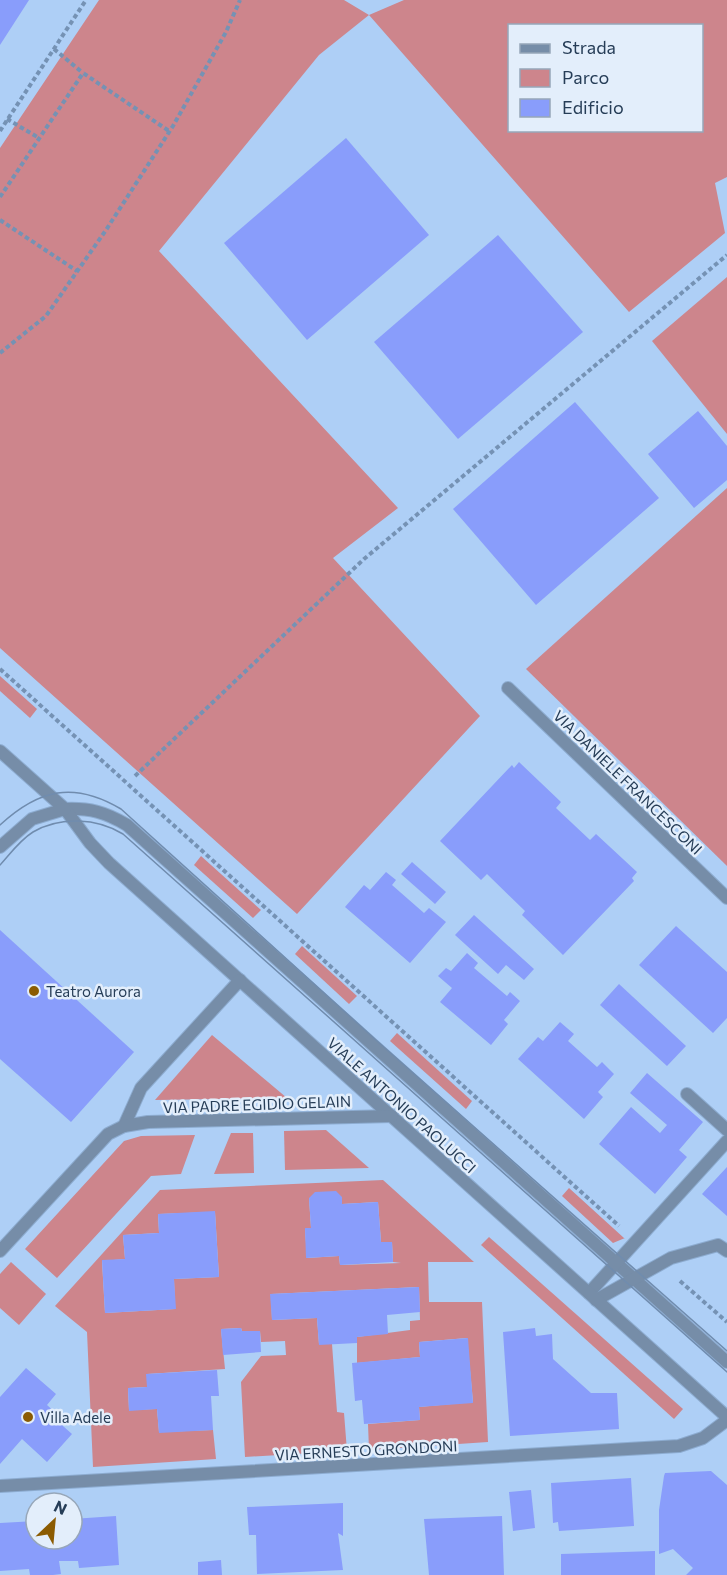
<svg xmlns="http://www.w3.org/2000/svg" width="727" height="1575" font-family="Commissioner,sans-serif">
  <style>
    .green { fill: #cd858c; fill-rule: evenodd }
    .building { fill: #899dfb }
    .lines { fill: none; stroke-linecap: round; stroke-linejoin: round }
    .service-casing { stroke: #8dacd0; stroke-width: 14 }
    .minor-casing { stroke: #8dacd0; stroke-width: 14 }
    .tertiary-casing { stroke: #8dacd0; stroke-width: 14 }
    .path { stroke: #7592b4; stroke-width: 4; stroke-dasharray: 4.5 3; stroke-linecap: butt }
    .service { stroke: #768da8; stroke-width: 12 }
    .minor { stroke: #768da8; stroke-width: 12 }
    .tertiary { stroke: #768da8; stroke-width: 12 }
    .tram { stroke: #708cae; stroke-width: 1.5 }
    .poi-dot { fill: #8b5b02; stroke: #e3eefb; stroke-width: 2 }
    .labels { text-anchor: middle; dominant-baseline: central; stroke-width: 5; stroke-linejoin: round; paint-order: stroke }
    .street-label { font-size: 15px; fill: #263d57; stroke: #e3eefb }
    .poi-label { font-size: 15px; fill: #263d57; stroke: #e3eefb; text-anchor: start }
  </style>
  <rect width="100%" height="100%" fill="#aecff6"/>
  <g class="green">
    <path d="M99,0h245l25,15 35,-15h323v177l-12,6 10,50 -96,79 -260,-297 -50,40 -160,196 239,257 -65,50 147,158 -183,198 -297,-266v-500zM510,26h192v104h-192z"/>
    <path d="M727,277v157l-75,-93z"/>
    <path d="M727,488v378l-201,-197z"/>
    <path d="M0,676l37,33 -7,9 -30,-27z"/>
    <path d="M201,856l60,54 -8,8 -59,-53z"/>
    <path d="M302,946l55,50 -8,8 -54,-50z"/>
    <path d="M397,1033l75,68 -6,8 -76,-68z"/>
    <path d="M212,1035l75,63 -132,2z"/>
    <path d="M326,1130l43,38 -84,2 -1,-39z"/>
    <path d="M231,1133h22l1,40 -40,1z"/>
    <path d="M195,1135l-14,39 -30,2 -94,102 -32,-29 99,-108 17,-5z"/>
    <path d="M383,1180l91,82h-46l1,40h53l6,140 -119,8 -1,-26 52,-4 -1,-13 54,-5 -6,-64 -48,4 1,15 -63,6v-26l53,-7v-9l10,-1 -1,-33 -148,7 1,26 45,-2 2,26h13l5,68 7,1 3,38 -102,6 -4,-75 20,-26 25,-1 -1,-14 -24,1 -1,-11h-18l-1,-3 -20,1 4,40 -78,5v13l-19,1 1,22 28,-1 2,23 54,-2 3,29 -123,8 -6,-135 -32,-26 105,-116zM342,1197v7l36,-2 3,40h11l1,20 8,1 -61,2 -1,-9 -32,2 -2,-29 6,-1 -2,-30zM215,1212l4,65 -45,2 1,30 -70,4 -3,-52 23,-2 -2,-24 36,-2 -1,-19z"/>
    <path d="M569,1188l55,50h1l-12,5 -51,-47z"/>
    <path d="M489,1237l194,172 -9,10 -193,-174z"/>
    <path d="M11,1262l35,32 -27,31 -19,-17v-34z"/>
  </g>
  <g class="building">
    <path d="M0,0h29l-29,45z"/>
    <path d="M346,138l83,97 -122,105 -83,-97z"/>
    <path d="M498,235l85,97 -125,107 -84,-97z"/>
    <path d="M575,402l84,96 -123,107 -83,-96z"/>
    <path d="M698,411l29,35v34l-33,28 -46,-54z"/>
    <path d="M519,762l42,40 -5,6 34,32 6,-6 41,38 -5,6 2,3 -71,74 -41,-40 3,-4 -38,-37 -6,6 -41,-39 72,-76 2,3z"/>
    <path d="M412,862l34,30 -11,12 -34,-30z"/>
    <path d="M386,872l10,8 -4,5 32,28 5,-5 17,14 -36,41 -65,-56 19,-22 6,5z"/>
    <path d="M474,915l60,54 -10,11 -18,-15 -8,9 -43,-39z"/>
    <path d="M676,926l51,46v46l-14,15 -74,-68z"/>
    <path d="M0,930l134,122 -63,70 -71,-63z"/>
    <path d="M467,953l11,10 -4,5 33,28 3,-4 10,9 -16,19 4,4 -17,21 -51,-43 12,-14 -14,-12 8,-8 5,3z"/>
    <path d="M619,984l67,62 -19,20 -67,-61z"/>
    <path d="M560,1022l14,12 -6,7 29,26 5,-5 12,12 -16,18 5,5 -19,22 -66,-60 20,-22 5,4z"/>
    <path d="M647,1073l56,49 -24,28 8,7 -32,37 -56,-50 32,-37 29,26 7,-8 -37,-32z"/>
    <path d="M727,1167v49l-25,-22z"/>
    <path d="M336,1191l6,6v7l36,-2 3,40h11l1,20 -53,3 -1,-9 -33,2 -1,-30h6l-2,-30 6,-6z"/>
    <path d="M215,1211l4,66 -45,2 2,30 -71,4 -3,-53 23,-1 -2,-24 36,-2 -1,-19z"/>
    <path d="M419,1287l1,25 -33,3 1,19 -31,3v6l-38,2 -2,-27 -45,2 -2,-26z"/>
    <path d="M241,1328l1,3h18l1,21 -38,3 -2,-26z"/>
    <path d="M535,1328l1,8 16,-2 1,25 38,34h26l2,36 -109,7 -7,-104z"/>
    <path d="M468,1338l5,65 -54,4 1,13 -56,4 -2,-24 -7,1 -3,-38 68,-6 -1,-15z"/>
    <path d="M26,1368l30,26 -9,11 11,10 -3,4 17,15 -25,28 -25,-23 -22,25v-67z"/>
    <path d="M217,1370l2,26h-8l2,34 -54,3 -2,-24 -28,2 -1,-23 19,-1 -1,-13z"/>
    <path d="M711,1471l16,14v90h-41l7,-7 -20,-19 -14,5v-44l5,-34 1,-3z"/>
    <path d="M631,1478l3,48 -75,5 -1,-9 -5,1 -2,-40z"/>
    <path d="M531,1490l4,38 -22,3 -4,-39z"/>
    <path d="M343,1503v33l-5,-3 5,37 -86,4 -1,-39h-7l-2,-28z"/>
    <path d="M116,1516l3,49 -40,3 -1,-7h-19l2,13 -8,1h-23l-1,-6 -29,2v-48l36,-2v18h36v-20z"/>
    <path d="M502,1516l2,59h-75l-5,-56z"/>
    <path d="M655,1551v24h-94v-21z"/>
    <path d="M221,1560l1,15h-24v-13z"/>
  </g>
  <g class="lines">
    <defs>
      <g id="service">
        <path d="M65,809c25,-1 40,3 62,16l600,537"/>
        <path d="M596,1300l75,-42 47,-13 9,6"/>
      </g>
      <g id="minor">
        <path d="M508,688l219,210"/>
        <path d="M687,1094l40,36"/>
        <path d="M589,1293l138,-152"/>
        <path d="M0,1486l679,-40 24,-8 24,-18"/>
      </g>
      <g id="tertiary">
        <path d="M0,751l65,58 25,34 19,20 618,554"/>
        <path d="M0,847l32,-28 33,-10"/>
        <path d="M124,1126l17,-38 99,-108"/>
        <path d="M0,1251l108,-117 16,-8 24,-4 244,-6"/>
      </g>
    </defs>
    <use href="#service" class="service-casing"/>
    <use href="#minor" class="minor-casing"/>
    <use href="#tertiary" class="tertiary-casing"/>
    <g class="path">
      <path d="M54,49l29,24"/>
      <path d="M7,119l32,19"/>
      <path d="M0,131l86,-131"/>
      <path d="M0,197l83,-124 86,58"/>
      <path d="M0,220l77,51"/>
      <path d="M0,353l46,-37 60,-86 67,-104 53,-94 14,-32"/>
      <path d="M0,669l619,557"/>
      <path d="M135,776l229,-217 363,-304"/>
      <path d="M680,1281l47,41"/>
    </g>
    <use href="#service" class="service"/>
    <use href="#minor" class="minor"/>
    <use href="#tertiary" class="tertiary"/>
    <g class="tram">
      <path d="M0,825c39,-36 74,-44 121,-16l255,231 351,311"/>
      <path d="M0,865c10,-11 20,-25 33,-33 27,-16 64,-14 90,2l604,538"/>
    </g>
  </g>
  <g class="poi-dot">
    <circle cx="34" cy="991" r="6"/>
    <circle cx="28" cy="1417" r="6"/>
  </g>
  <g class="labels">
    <g class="street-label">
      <text transform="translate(628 782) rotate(44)">VIA DANIELE FRANCESCONI</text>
      <text transform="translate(257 1104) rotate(-2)">VIA PADRE EGIDIO GELAIN</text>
      <text transform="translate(402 1105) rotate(42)">VIALE ANTONIO PAOLUCCI</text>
      <text transform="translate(366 1450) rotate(-3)">VIA ERNESTO GRONDONI</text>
    </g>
    <g class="poi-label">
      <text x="46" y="991">Teatro Aurora</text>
      <text x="40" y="1417">Villa Adele</text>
    </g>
  </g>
  <rect x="508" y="24" width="195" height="108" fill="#e3eefb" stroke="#97a7b9" stroke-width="1.5"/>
  <rect x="520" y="44" width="30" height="9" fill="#768da8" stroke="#97a7b9" stroke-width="1.5"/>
  <text x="562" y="54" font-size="18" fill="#263d57">Strada</text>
  <rect x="520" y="69" width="30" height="18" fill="#cd858c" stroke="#97a7b9" stroke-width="1.5"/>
  <text x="562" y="84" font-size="18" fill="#263d57">Parco</text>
  <rect x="520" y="99" width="30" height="18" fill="#899dfb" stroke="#97a7b9" stroke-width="1.5"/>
  <text x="562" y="114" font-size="18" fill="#263d57">Edificio</text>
  <g transform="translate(54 1521) rotate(26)"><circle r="28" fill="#e3eefb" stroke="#97a7b9" stroke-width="1.5"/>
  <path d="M0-4.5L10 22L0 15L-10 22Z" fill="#8b5b02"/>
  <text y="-9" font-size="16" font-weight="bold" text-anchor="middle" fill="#263d57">N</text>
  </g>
</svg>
